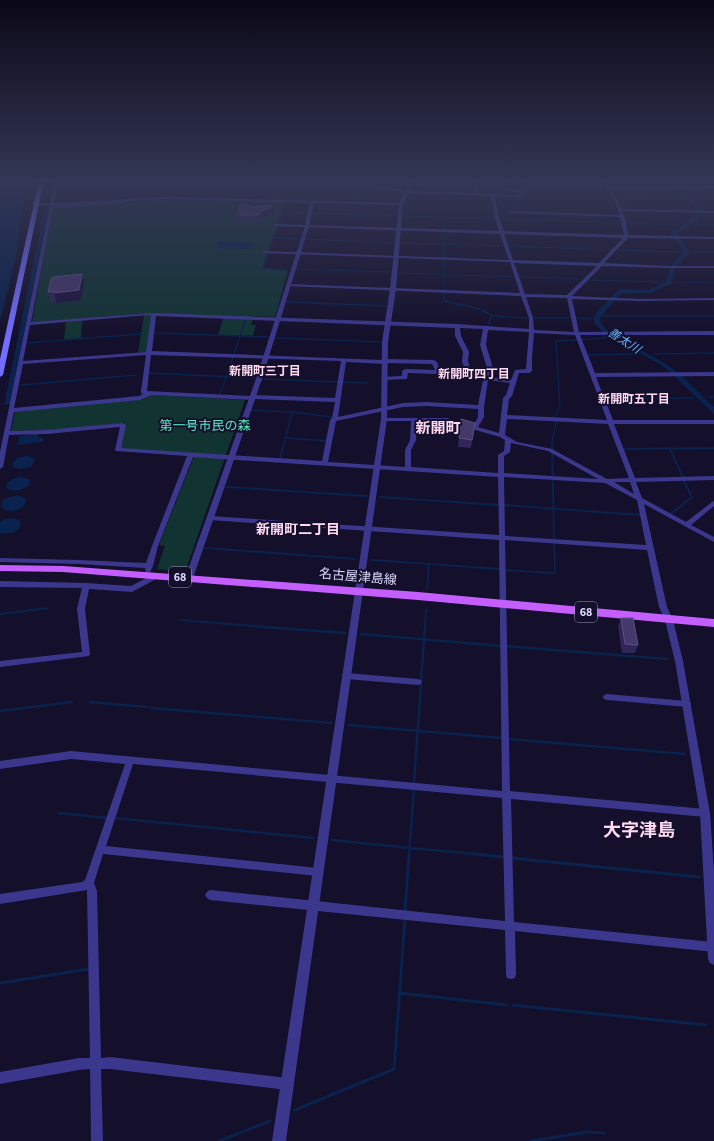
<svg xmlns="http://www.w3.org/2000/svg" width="714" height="1141" font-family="'Source Sans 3','Noto Sans JP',sans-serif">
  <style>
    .green { fill: #113433 }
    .water { fill: #09224e }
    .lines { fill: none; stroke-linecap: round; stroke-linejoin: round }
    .stream-far4 { stroke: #09224e; stroke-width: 1 }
    .stream-far3 { stroke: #09224e; stroke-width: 1.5 }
    .stream-far2 { stroke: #09224e; stroke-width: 2 }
    .stream-far1 { stroke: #09224e; stroke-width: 2.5 }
    .stream { stroke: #09224e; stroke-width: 3 }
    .minor { fill: #3b378c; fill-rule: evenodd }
    .tertiary { fill: #3b378c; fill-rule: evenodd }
    .secondary { fill: #746eff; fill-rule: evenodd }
    .primary { fill: #c55eff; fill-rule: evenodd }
    .wall { fill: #312659 }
    .shaded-wall { fill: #1e153e }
    .building { fill: #43396a; stroke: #5b5282 }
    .labels { text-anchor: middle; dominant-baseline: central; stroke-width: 4; stroke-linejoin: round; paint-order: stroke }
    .far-water-label { font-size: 12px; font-style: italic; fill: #65b6ff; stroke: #140f2a }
    .far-neighbourhood-label { font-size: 12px; font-weight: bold; fill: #ffd9f1; stroke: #140f2a }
    .shield { fill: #140f2a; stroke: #a09bbf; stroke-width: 1 }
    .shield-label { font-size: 12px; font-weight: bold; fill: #dcd7ff }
    .park-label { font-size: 13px; fill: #5be8c6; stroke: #140f2a }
    .street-label { font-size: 13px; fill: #dcd7ff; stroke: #140f2a }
    .neighbourhood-label { font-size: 14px; font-weight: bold; fill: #ffd9f1; stroke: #140f2a }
    .quarter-label { font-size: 15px; font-weight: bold; fill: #ffd9f1; stroke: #140f2a }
    .near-quarter-label { font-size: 18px; font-weight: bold; fill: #ffd9f1; stroke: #140f2a }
  </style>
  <rect width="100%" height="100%" fill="#140f2a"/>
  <g class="green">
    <path d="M157,200l128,2 -23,67 26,1 -13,47 -21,-1 -3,9h5l-3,11 -35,-1 6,-19h-72l-4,36h-10l6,-36 -2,-2 -52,4 -8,3 -1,17 -17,2 2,-20 -34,2 21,-115z"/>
    <path d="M152,395l93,5 -60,172 -28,-3 8,-23 -6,-1 36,-91 -74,-5 -1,-1 5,-25 -70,7 -44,1 4,-19 2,-1 127,-12z"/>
  </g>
  <g class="water">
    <path d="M0,180h29l-8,34 -5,42 -16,65z"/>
    <path d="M668,180c12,0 33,22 33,34l-5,6 -19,14c2,7 11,11 12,19l-15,17 -2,14 -23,9h-26c-6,4 -22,21 -23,28 6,15 51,33 66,43 18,12 33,29 48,43v7l-43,-41 -10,-8 -57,-32 -9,-9 -2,-5 4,-7 20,-21 6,-2 26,1 17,-8 5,-16 12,-13 1,-3 -13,-14v-3c8,-6 23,-12 25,-23l-7,-11z"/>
    <path d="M48,210l-38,194 -6,1 40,-194z"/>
    <path d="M219,241l34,2 -2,6 -34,-1z"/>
    <path d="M38,434v3l6,1 -1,4 -28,3 3,-2 1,-7z"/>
    <path d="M28,456l7,3 -3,7 -10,3 -9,-2 -1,-2c2,-7 9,-9 16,-9z"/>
    <path d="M23,477l8,3 -3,7 -11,4 -10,-2 -1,-3c2,-7 10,-9 17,-9z"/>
    <path d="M18,495l8,4c0,12 -16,15 -24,9l-1,-5 5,-5z"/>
    <path d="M13,518l7,2 1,5c-4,8 -13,10 -21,8v-11l5,-3z"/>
  </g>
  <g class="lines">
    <g class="stream-far4">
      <path d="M533,180v10"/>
      <path d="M502,184l1,11"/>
      <path d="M374,186l1,-6"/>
      <path d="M317,188l40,1 -2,12"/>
      <path d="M56,191l100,-6"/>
      <path d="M446,193l1,-13"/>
      <path d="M523,195l7,-6 -1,-9"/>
      <path d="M526,196l5,-5"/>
      <path d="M199,197l8,-17"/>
      <path d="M266,198l5,-12 44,2"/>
      <path d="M663,199h25"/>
      <path d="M698,199h16"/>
      <path d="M618,200l39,-1"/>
      <path d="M352,215l2,-11"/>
      <path d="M500,216l7,-3 17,-15"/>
      <path d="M445,218v12"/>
      <path d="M500,219l121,4"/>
      <path d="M627,223l51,2"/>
      <path d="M279,224l4,-12 212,7"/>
      <path d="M694,225h20"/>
      <path d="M274,238l26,1"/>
      <path d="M306,239l87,4"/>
      <path d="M402,243l102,3"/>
      <path d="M508,246l103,4"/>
      <path d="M619,250l62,2"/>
      <path d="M269,252l9,-26"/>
      <path d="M692,252h22"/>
      <path d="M269,253l-6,15 22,1"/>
      <path d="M444,257l1,-25"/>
      <path d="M444,260v30"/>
      <path d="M296,269l94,3"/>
      <path d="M399,273l115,4"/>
      <path d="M520,277l60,2"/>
      <path d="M588,280l76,2"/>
      <path d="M676,283l38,-1"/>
      <path d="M444,293v5"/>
    </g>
    <g class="stream-far3">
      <path d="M444,297v4l36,8 13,7 35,2"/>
      <path d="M287,302l99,4"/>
      <path d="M604,316h110"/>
      <path d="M534,318h34"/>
      <path d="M577,318l14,1"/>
      <path d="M488,326l3,-10"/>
      <path d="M154,333l115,4"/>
      <path d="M276,338l104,4"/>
      <path d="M582,340l20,-2 8,-3"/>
      <path d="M27,343l114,-9"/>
      <path d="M234,354l12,-35"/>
      <path d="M655,354l59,-1"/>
      <path d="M587,355l52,-1"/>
      <path d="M149,373l107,5"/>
      <path d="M264,379l74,3"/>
      <path d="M343,382l24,1"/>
      <path d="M21,385l115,-10"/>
      <path d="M220,394l13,-37"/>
      <path d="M708,397h6"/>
      <path d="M604,399l90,-1"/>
      <path d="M251,410l41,2 40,5"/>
      <path d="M286,438l42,3"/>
      <path d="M284,444l8,-32"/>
      <path d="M552,444c0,-10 6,-18 3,-27l5,-11 -4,-65 21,-1"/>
    </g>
    <g class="stream-far2">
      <path d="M552,443l2,97"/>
      <path d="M623,449l91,-1"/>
      <path d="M670,449l13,28"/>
      <path d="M280,459l4,-16"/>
      <path d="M227,487l140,9"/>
      <path d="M380,497l119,8"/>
      <path d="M504,505l136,10"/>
      <path d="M671,514l21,-17 -8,-16"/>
      <path d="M205,548l150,11"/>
      <path d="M372,560l128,9"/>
      <path d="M505,570l50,3 -1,-30"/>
      <path d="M427,589l2,-25"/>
      <path d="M0,614l48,-6"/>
      <path d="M181,620l84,7"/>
      <path d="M425,627l1,-17"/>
    </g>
    <g class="stream-far1">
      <path d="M252,626l93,7"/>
      <path d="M361,634l141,12"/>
      <path d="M506,646l161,13"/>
      <path d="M421,681l4,-55"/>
      <path d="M90,702l57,5"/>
      <path d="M151,708l180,15"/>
      <path d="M0,711l72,-9"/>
      <path d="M349,725l153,13"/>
      <path d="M508,739l177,15"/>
      <path d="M414,783l7,-99"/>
      <path d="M59,813l48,5"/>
      <path d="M115,818l198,20"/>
      <path d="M332,840l78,8"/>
      <path d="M410,848l77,7"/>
      <path d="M409,855l5,-66"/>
    </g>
    <g class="stream">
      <path d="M476,854l28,3"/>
      <path d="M511,858l188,19"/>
      <path d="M405,912l4,-58"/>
      <path d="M0,983l89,-14"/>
      <path d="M399,993l108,12"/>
      <path d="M513,1005l193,20"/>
      <path d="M295,1110l99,-41 11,-151"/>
      <path d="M219,1141l51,-20"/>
      <path d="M531,1141l56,-9 17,1"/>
    </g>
    <g class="minor">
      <path d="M54,180h4l-4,23 -2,1 -2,-1z"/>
      <path d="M332,180h11l64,11 68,2v-13h4v13l38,2 3,-3 -15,-1 -2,-11h4l1,9 15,1 2,-2v-8h4v8l-10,9 -24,-1 4,22 5,13 120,4 -4,-18 -110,-4 -2,-1 2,-1 110,4 -6,-15 -12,-20h4l4,7 104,-1v2l-103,1 10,20 93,2v2l-92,-2 4,10 2,14 86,2v2l-86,-1 -24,25 65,3h45v2h-45l-67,-2 -30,30 68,3 74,-1v2l-74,1 -68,-2 7,33 135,-1v4h-134l15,38 119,-1v4l-118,1 17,43h101v4h-100l21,54 79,-2v4l-78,2 6,16 44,24 26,-20 2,-1v5l-23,19 23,12v5l-70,-38 23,103 6,13 -1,2h-6l-7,-15 -12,-57 -142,-10 5,251 195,18 3,1 1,3 -1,3 -3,1 -194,-18 3,123 199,20h1v10l-199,-21 1,43 -1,4 -4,1 -4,-1 -1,-4 -1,-44 -295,-30 -3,-2 -2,-3 2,-3 3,-2 295,31 -3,-123 -369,-34 -27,82 212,22 3,1 2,3 -2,3 -3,1 -215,-22 -9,29 3,8 4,167 9,-1 178,21 4,2 2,4 -2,4 -4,2 -178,-21h-9l2,72h-12l-1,-72 -11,1 -79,14v-12l79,-14h11l-3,-167v-1l-87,14v-10l82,-12 3,-2 40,-116 -54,-5 -71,10v-8l71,-10 431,40 -3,-251 -289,-20 -3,-2 3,-2 289,19 -1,-58 -305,-20 -35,89 -5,20 -3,6h-4l-1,-4 -66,-4 -79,-2v-4l79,2 67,3 6,-17 35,-90 -71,-5 -1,-1 5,-23 -73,7 -38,1 -6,32 -3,2v-17l50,-247 73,-4 6,-3 2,1 -7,4 -71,5 -22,114 123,-9 303,11 72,5v-11l-8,-22 -235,-10v-1l2,-1 232,9 -10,-31 -247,-9v-2h2l244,9 -9,-26 -226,-8 -1,-1 2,-1 224,7 -4,-13 -4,-22 -84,-3zM504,234l119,4 -24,25 -86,-3zM514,263l83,3 -30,29 -42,-1zM526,297l41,1 7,34 -40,-2 -1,-12zM149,315l2,1 -5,36 -123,9 7,-36zM156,316l299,12v8l8,16 -1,9 4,13 -26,-3 -3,-9 -3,-2 -49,-1 -2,1 -231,-9zM460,328l23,1 -3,16 7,23 -3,8 -12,-1 -4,-14 1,-9 -8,-16zM488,330l41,2 -3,37 -11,1 -4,10 -22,-3 4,-9 -7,-23zM534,333l41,2 32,85 -100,-5 2,-16 3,-3 7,-23h10l3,-2v-13zM146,355l-5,36v2l2,1 -4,2 -125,12 9,-44zM151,355l190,6 -6,37 -82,-3 -2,1 -104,-5zM346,362l39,2 2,-1 45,1 3,6 -30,-1 -3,2v5l-20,1v2l2,1 23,-1 1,-6 30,1 45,6 -5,25 -52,-3 -23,1 -65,14zM488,380l22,3 -4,12 -3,3 -4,35 -21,-6 6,-10v-10zM152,395l101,5 2,-1 80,3 -3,16 -2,2 -8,41 -201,-13 5,-23 -3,-2 -76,7 -37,1 4,-19 126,-12zM426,406l52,3v8l-5,9 -26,-8h-65v2l2,1h27l-1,19 -5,10v17l-77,-5 8,-41 67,-14zM507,419l101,5 21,54 -22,1 -55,-30 -35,-7 -12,-7zM417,421l30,1 53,15 5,3 -1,11 -6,4v18l-87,-6v-17l5,-10zM511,443l37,8 50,28 -94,-6v-17l6,-4zM504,477l101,6 32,17 9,45 -141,-9zM614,482h16l4,12z"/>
      <path d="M154,574h4l2,2 -2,2 -26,14 -43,-3 -4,20 5,45 -1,2 -89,11v-6l82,-9 -5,-43 5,-21 -82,-1v-6l86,2 45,3z"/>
      <path d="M346,673l72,6 3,1 1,2 -1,2 -3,1 -72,-6 -3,-1 -1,-2 1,-2z"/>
      <path d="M607,694l80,7 3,1 1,2 -1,2 -3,1 -80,-7 -3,-1 -1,-2 1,-2z"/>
    </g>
    <g class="tertiary">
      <path d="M410,180h4l-11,24 -7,85 -8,53 -1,77 -101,722h-14l109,-722 1,-77 8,-53 9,-84 -85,-2 -5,23 -46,150 -70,202 -4,3 -4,-3 72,-202 48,-150 4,-23 -143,-4 -129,7 -2,-1 2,-1 129,-7 233,6z"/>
      <path d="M669,617l3,1 1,2 10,41 27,152 4,58v94l-4,-2 -2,-4 -8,-146 -25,-152 -10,-41 1,-2z"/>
    </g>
    <path class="secondary" d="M39,180h5l-41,195 -3,2v-18z"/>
    <path class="primary" d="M0,565l63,1 355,26 296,27v8l-296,-27 -355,-28 -63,-1z"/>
  </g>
  <g class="wall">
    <path d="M238,211l35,3 -12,4 -1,4h-19l-1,-3 -2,-1z"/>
    <path d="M84,284l-3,16 -25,3v-1h-5l-3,-10z"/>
    <path d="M461,419l13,12 -3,17 -13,-1z"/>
    <path d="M621,618l17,27 -3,8h-13l-4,-27z"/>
  </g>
  <g class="shaded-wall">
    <path d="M272,207l1,7 -12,4 -1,4 -1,-7 2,-4z"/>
    <path d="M82,274l2,10 -3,16 -25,3 -2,-10z"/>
    <path d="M475,423l-1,8 -3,17 1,-8z"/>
  </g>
  <g class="building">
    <path d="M246,205l8,2 18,-2v2l-11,4 -2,4h-19l1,-3 -3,-1 1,-5z"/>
    <path d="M82,274l-3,16 -25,3v-2l-6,1 3,-13 3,-2z"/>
    <path d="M461,419l14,4 -3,17 -13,-2z"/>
    <path d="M621,618h12l5,27 -13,-1z"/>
  </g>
  <linearGradient id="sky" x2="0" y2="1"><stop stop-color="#0b0817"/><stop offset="0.53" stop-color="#343755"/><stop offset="1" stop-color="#343755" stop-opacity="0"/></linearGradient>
  <rect width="714" height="340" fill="url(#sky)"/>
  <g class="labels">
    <g class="far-water-label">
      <text transform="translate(624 341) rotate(33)">善太川</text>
    </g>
    <g class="far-neighbourhood-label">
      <text x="265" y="371">新開町三丁目</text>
      <text x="474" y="374">新開町四丁目</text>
      <text x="634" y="399">新開町五丁目</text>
    </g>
    <g class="shield">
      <rect x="169" y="567" width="22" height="20" rx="3"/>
      <rect x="575" y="602" width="22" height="20" rx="3"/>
    </g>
    <g class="shield-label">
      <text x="180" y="577">68</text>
      <text x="586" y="612">68</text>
    </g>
    <g class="park-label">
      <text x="205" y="426">第一号市民の森</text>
    </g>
    <g class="street-label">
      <text transform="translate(358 577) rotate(5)">名古屋津島線</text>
    </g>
    <g class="neighbourhood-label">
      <text x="298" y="530">新開町二丁目</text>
    </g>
    <g class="quarter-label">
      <text x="438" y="428">新開町</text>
    </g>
    <g class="near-quarter-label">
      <text x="639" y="830">大字津島</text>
    </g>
  </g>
</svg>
